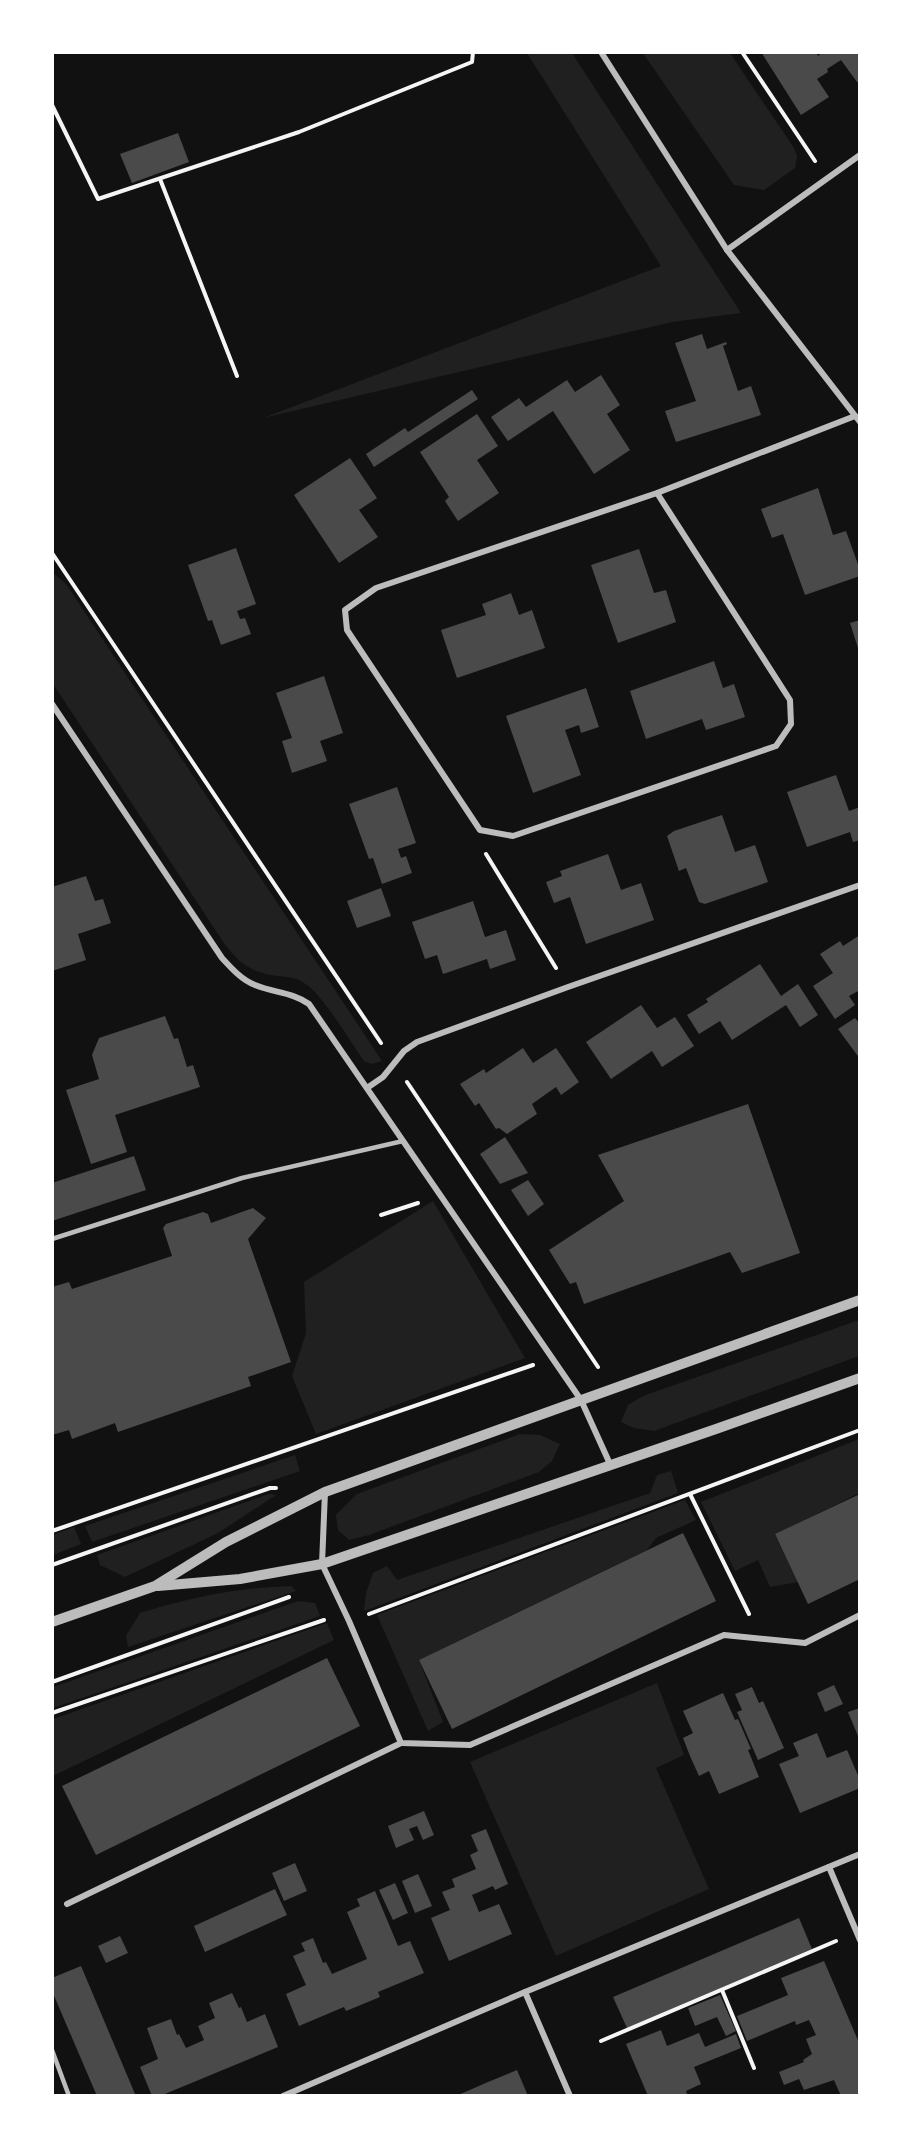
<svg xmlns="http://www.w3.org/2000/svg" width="912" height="2148" font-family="'PT Sans Narrow',sans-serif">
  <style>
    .green { fill: #202020 }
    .building { fill: #4a4a4a }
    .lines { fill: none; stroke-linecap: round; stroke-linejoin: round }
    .path { stroke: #f5f5f5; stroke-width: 4 }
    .service { stroke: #bcbcbc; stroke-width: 4.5 }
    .minor { stroke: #bcbcbc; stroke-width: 6 }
    .tertiary { stroke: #bcbcbc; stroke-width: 10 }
  </style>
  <rect width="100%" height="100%" fill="#111"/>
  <g class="green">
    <path d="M527,53h45l169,260 -69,9 -409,96 398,-152z"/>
    <path d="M643,53h87l64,95 3,8 -2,12 -31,22 -30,-5z"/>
    <path d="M52,572l14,12 316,477 -11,3 -7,-3c-13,-18 -42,-68 -60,-78 -8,-6 -17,-6 -27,-7 -27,-4 -37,-12 -53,-33l-171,-259z"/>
    <path d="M433,1201l92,157 -209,76 -24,-58 14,-43 -2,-51z"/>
    <path d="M859,1320v36l-205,75 -20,-3 -13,-6 7,-17 15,-9z"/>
    <path d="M520,1434l20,1 20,9 -8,17 -13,11 -170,63 -20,5 -11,-10 -2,-15 21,-21z"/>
    <path d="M859,1439v54l-84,42 23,47 -28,5 -12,-27 -23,11 -34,-69z"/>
    <path d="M295,1455l5,16 -208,71 -7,-16z"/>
    <path d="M671,1471l7,22 -314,118 2,-18 7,-20 14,-7 10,14 253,-87 7,-18z"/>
    <path d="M269,1494l7,1 -58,38 -93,44 -25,-12 -3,-10z"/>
    <path d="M685,1500l11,20 -40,18 -9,12 -228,110 24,62 -15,9 -51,-116z"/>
    <path d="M74,1527l7,17 -28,11v-20z"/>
    <path d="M291,1586l5,5 -168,56 -2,-11 14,-23c52,-16 96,-25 151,-27z"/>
    <path d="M298,1601l17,2 5,13 -267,92v-21z"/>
    <path d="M327,1623l7,17 -281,136v-57z"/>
    <path d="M657,1683l27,72 -28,13 53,121 -153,67 -86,-194z"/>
  </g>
  <g class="building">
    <path d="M761,52h55l2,4 5,-4h37v29l-3,1 -16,-22 -14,9 1,3 -11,7 12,18 -28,18z"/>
    <path d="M178,133l11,29 -57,21 -12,-29z"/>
    <path d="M702,334l5,15 19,-7 1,2 -4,2 15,45 13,-5 10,29 -85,27 -11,-31 31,-10 -21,-58z"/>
    <path d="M601,375l19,30 -13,9 23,36 -36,24 -41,-63 -45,30 -17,-24 28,-19 7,9 41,-27 8,12z"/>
    <path d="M472,390l6,9 -104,68 -8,-13 39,-26 3,4z"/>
    <path d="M477,414l21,32 -21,14 22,33 -41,28 -13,-20 4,-4 -29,-45z"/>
    <path d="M350,458l27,40 -18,12 19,27 -39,26 -45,-68z"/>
    <path d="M818,488l15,47 13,-4 14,39v6l-55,19 -22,-61 -11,4 -11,-29z"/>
    <path d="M236,548l20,56 -19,7 3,8 5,-1 6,16 -30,11 -9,-25 -4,1 -20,-56z"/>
    <path d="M639,549l15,44 12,-3 10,32 -58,21 -27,-78z"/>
    <path d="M511,593l8,22 13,-5 13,38 -88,30 -16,-48 45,-15 -4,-11z"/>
    <path d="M860,620v31h-1l-9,-28z"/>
    <path d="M714,661l9,27 11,-4 11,33 -39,13 -4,-11 -56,20 -16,-48z"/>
    <path d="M324,676l19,57 -23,8 7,20 -35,12 -10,-32 10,-3 -16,-45z"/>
    <path d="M586,688l13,39 -18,6 -2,-8 -14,5 16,45 -48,18 -27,-77z"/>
    <path d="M836,775l13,36 11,-4v33l-7,2 -3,-10 -43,15 -20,-55z"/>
    <path d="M397,787l19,56 -18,6 3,9 5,-2 6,17 -30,11 -9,-26 -4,1 -20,-55z"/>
    <path d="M722,815l13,37 20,-7 13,37 -63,22 -6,-2 -13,-34 -7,3 -12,-35 7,-5z"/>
    <path d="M608,854l13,36 20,-7 13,37 -68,24 -16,-47 -16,6 -8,-21 16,-6 -2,-5z"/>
    <path d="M86,876l9,25 8,-2 8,24 -33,11 8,26 -34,11v-84z"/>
    <path d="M381,888l10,28 -34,12 -10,-27z"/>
    <path d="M473,901l12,36 21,-7 10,30 -26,9 -3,-10 -44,15 -6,-19 -12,4 -13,-37z"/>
    <path d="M860,935v55l-11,6 6,9 -20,14 -22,-33 20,-13 -13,-19 20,-13 3,5z"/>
    <path d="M760,964l21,32 17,-12 20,31 -18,12 -14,-22 -54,35 -12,-19 -21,13 -12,-19 21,-13 -2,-3z"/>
    <path d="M641,1005l16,23 18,-11 19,29 -32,21 -10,-16 -41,28 -25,-37z"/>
    <path d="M165,1016l9,23 4,-1 9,29 6,-2 7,22 -85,28 12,37 -36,12 -25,-74 33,-11 -7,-24 7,-17z"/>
    <path d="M855,1018l5,6v35l-22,-30z"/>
    <path d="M523,1048l10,15 23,-15 23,34 -18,13 -5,-8 -24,17 5,10 -30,20 -8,-6 -3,1 -17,-26 -4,3 -15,-22 24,-15 2,4z"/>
    <path d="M748,1104l52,149 -58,20 -12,-21 -146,52 -8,-22 -6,2 -21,-34 75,-49 -26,-46z"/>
    <path d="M505,1137l23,36 -28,11 -20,-30z"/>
    <path d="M134,1156l12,34 -94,31v-38z"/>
    <path d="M528,1180l16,24 -16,12 -17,-26z"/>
    <path d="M253,1208l13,10 -18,21 43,123 -43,15 3,9 -133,46 -3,-9 -43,16 -3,-9 -17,5v-148l17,-5 3,7 100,-33 -9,-28 3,-4 37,-12 5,2 3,9z"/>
    <path d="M860,1494v85l-52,25 -33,-70z"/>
    <path d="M683,1533l33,68 -264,128 -33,-69z"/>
    <path d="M327,1658l33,68 -264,129 -34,-69z"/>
    <path d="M834,1685l9,19 -18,8 -8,-19z"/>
    <path d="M752,1687l7,16 4,-2 21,47 -26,12 -21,-48 5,-2 -7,-16z"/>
    <path d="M723,1693l12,27 3,-1 13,30 -3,1 11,27 -40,17 -10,-23 -10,5 -9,-20 -7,-18 10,-5 -10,-22z"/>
    <path d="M860,1708v27l-2,1 -10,-24z"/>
    <path d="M817,1733l10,25 20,-8 13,30v8l-60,25 -21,-49 20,-8 -6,-13z"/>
    <path d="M424,1811l10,24 -11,5 -6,-14 -8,3 5,11 -18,8 -8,-22z"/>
    <path d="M486,1829l22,55 -13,6 -2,-4 -21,9 7,17 20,-8 13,30 -63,27 -18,-43 19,-8 -8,-18 13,-5 -3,-8 24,-10 -6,-14 8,-4 -7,-16z"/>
    <path d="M295,1863l12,28 -23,10 -12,-28z"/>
    <path d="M418,1874l14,32 -17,7 -13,-32z"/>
    <path d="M395,1883l13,30 -15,7 -14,-30z"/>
    <path d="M275,1889l12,26 -82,37 -11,-26z"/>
    <path d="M375,1891l23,55 12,-5 14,32 -46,19 2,5 -34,14 -2,-4 -45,19 -13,-32 20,-9 -13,-29 12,-5 -4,-8 12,-5 10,25 3,-1 6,12 35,-15 -20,-47 13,-6 -3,-7z"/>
    <path d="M799,1918l13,31 -185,79 -14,-31z"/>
    <path d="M120,1936l8,17 -22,10 -8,-17z"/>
    <path d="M824,1961l36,84v51h-19l-7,-16 -30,10 -5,-11 -15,6 -5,-13 25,-10 -1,-2 9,-6 -6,-15 10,-4 -7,-15 -13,5 -1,-4 -48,20 -10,-25 51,-21 -7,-17z"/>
    <path d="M81,1966l54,128 -4,2h-34l-45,-105v-13z"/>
    <path d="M232,1993l7,15 2,-1 6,15 18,-8 13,33 -118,49h-8l-12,-29 18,-8 -11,-31 24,-9 6,16 2,-1 7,14 18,-8 -6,-14 17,-8 -6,-15z"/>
    <path d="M720,1995l16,36 -10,5 -9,-19 -22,9 -7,-18z"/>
    <path d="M661,2030l6,16 32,-13 6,14 31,-13 5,14 -47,19 7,17 -15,7 2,5h-40l-22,-52z"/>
    <path d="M517,2070l11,26h-72l32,-14z"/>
  </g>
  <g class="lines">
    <g class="path">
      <path d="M742,52l73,109"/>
      <path d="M52,105l46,94 201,-67 173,-70 1,-10"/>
      <path d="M160,179l77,197"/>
      <path d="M52,553l329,490"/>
      <path d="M486,854l70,114"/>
      <path d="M407,1082l191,285"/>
      <path d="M381,1215l37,-12"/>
      <path d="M690,1494l59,120"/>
      <path d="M52,1531l481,-166"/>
      <path d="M52,1565l218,-77h6"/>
      <path d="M369,1614l491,-184"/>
      <path d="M52,1682l237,-85"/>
      <path d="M52,1713l272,-93"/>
      <path d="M722,1990l32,78"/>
      <path d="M601,2041l235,-100"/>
    </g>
    <g class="service">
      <path d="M52,1239l190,-61 161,-37"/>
      <path d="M52,2050l17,46"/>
    </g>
    <g class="minor">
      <path d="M601,52l126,198 133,172"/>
      <path d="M727,250l133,-95"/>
      <path d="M657,493l133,207 1,24 -15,22 -263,90 -33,-6 -133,-200 -2,-20 31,-22 281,-95 198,-77"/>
      <path d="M52,704l170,254c10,11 20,22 33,27 19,8 37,7 54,19l272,396 29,64"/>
      <path d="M367,1088l16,-11 21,-26 13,-9 151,-55 292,-102"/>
      <path d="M325,1492l-3,72 27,57 52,122 69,2 254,-110 81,8 55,-28"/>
      <path d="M829,1867l31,73"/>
      <path d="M67,1904l334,-161"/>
      <path d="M525,1992l45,104"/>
      <path d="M283,2096l242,-104 335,-138"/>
    </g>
    <g class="tertiary">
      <path d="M158,1586l82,-7 82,-15 394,-135 144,-51"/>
      <path d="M52,1622l103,-36 71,-44 99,-50 535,-192"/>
    </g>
  </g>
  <rect width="912" height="2148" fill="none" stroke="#ffffff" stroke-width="108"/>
</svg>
